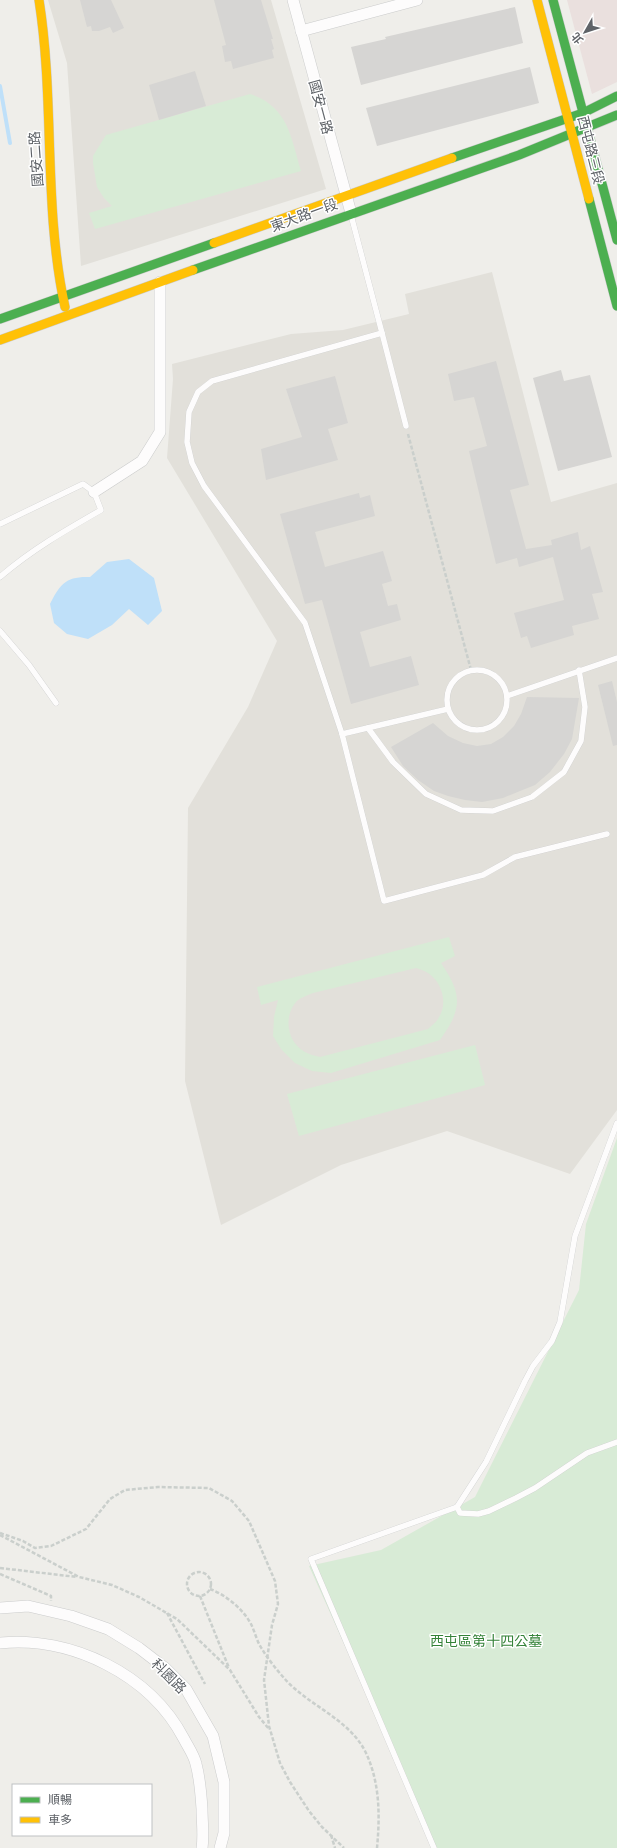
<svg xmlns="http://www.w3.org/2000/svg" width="617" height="1848" font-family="Raleway,'Noto Sans TC',sans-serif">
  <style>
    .education { fill: #e2e0da }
    .medical { fill: #eae0de }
    .green { fill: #d8ebd6; fill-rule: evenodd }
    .water { fill: #bfe0f9 }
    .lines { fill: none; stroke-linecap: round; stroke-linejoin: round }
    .stream { stroke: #bfe0f9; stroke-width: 4 }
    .building { fill: #d6d5d3 }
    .lane-casing { stroke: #cbcccc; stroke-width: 6 }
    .street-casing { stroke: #cbcccc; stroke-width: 12 }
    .fast-casing { stroke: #cacacb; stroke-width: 10 }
    .slow-casing { stroke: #cacacb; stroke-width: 10 }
    .path { stroke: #cacfcc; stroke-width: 2.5; stroke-dasharray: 4 2; stroke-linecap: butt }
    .lane { stroke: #fdfcfc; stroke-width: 5.5 }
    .street { stroke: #fdfcfc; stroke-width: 11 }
    .fast { stroke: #4caf50; stroke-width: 9 }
    .slow { stroke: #ffc107; stroke-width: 9 }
    .labels { text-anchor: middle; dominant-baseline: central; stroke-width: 3; stroke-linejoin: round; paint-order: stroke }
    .street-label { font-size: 14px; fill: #5f6368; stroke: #fff }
    .park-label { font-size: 14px; fill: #348238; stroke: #fff }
  </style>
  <rect width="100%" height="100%" fill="#efeeea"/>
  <g class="education">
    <path d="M48,0h223l55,189 -245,77 -14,-203z"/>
    <path d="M492,272l59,230 66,-19v627l-47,64 -123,-43 -106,34 -120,60 -36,-144 3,-273 60,-101 29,-66 -110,-183 6,-79 -1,-15 119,-30 52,-4 66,-16 -4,-20z"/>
  </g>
  <path class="medical" d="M567,0h50v82l-25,12z"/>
  <g class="green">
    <path d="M250,94c38,12 41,43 51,77l-206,58 -6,-16 23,-7 -8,-8 -7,-11 -4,-24v-7l13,-21z"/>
    <path d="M449,937l6,19 -14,7c22,32 21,46 -1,77l-109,33 -19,-2 -17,-8 -14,-14 -8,-13 1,-19 4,-17 -17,5 -4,-18zM416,968c4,1 9,3 12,5 14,9 20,30 11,44 -2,5 -7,8 -11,12l-108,28c-5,-1 -11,-3 -15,-5 -19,-10 -22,-38 -7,-52 4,-3 10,-5 15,-7z"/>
    <path d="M475,1045l10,40 -186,51 -12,-42z"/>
    <path d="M617,1138v710h-181l-127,-282 72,-16 94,-53 104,-207 7,-66z"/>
  </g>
  <path class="water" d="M129,559l25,19 8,33 -14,14 -19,-16 -17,16 -24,14 -21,-5 -13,-11 -4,-19c10,-20 16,-28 40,-27l17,-15z"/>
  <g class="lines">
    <path class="stream" d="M0,86l10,57"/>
  </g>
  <g class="building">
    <path d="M80,0h31l13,28 -11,5 -3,-6 -11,4h-7l-1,-5 -4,1z"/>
    <path d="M214,0h47l12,39h-2l3,10 -2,1 2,8 -41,11 -2,-8 -6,1 -3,-16 4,-1z"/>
    <path d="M515,7l8,36 -162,42 -10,-38 35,-8 -1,-2z"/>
    <path d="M530,67l9,36 -162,43 -11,-38z"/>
    <path d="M195,71l11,35 -47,14 -10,-35z"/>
    <path d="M496,361l33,124 -19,5 16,59 26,-4 -1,-5 27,-8 3,18 9,-4 13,46 -11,2 7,25 -27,7 2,9 -43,13 -4,-12 -6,2 -7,-25 50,-13 -11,-43 -34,10 -2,-9 -21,6 -27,-113 18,-5 -13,-49 -20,4 -6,-27z"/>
    <path d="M561,370l3,11 26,-6 22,82 -54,14 -25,-93z"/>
    <path d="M335,376l13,47 -20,6 10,31 -72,20 -5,-31 41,-12 -16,-48z"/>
    <path d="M359,493l1,5 10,-3 5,21 -60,16 10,35 58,-16 9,30 -10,3 6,22 9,-2 4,16 -41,12 10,35 41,-11 8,29 -68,19 -29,-104 -17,4 -25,-90z"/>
    <path d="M612,681l5,21v43l-4,1 -15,-61z"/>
    <path d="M527,697l52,1 -7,41 -8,15 -14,18 -15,13 -15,6 -17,7 -21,4 -17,-2 -17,-4 -14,-5 -16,-11 -15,-14 -12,-19 42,-24 15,13 15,7 14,3 14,-2 12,-7 11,-11 7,-12z"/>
  </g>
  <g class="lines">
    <defs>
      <g id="lane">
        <path d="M351,215l31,118 -170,48 -14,11 -9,20 -2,30 5,21 12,23 101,137 37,111 106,-25"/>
        <path d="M382,333l24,93"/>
        <path d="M0,524l83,-40 11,8 7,18c-35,20 -70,40 -101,67"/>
        <path d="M0,631l29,34 27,38"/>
        <circle cx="477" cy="700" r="30"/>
        <path d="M507,696l110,-38"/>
        <path d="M368,728l25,34 33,32 35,16 32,1 39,-14 32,-25 17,-31 4,-34 -6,-37"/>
        <path d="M342,734l42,167 99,-26 32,-18 92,-23"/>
        <path d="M457,1507l3,6 18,1 11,-3 27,-13 19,-10 52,-35 30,-11"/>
        <path d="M434,1848l-123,-289 146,-52 29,-45 39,-81 8,-15 19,-25 8,-19 15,-86 42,-113"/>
      </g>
      <g id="street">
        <path d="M293,0l58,213"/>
        <path d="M301,31l116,-31"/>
        <path d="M94,492l48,-31 18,-29v-150"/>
        <path d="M0,1608l28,-2 43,10 37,13 31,19 26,20 21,21 27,47 11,46v51l-4,15"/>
        <path d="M0,1643c71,-7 150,31 184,96 4,8 10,16 12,25 4,15 5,29 6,45 0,13 2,26 0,39"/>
      </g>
      <g id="fast">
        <path d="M553,0l64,240"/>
        <path d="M452,158l131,-45 34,-17"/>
        <path d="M589,199l28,107"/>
        <path d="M193,270l326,-115 98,-40"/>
        <path d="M0,319l214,-76"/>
      </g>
      <g id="slow">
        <path d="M39,0c16,101 4,207 26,307"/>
        <path d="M537,0l52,199"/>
        <path d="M214,243l238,-85"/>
        <path d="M0,340l193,-70"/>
      </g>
    </defs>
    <use href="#lane" class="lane-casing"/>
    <use href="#street" class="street-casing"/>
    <use href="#fast" class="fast-casing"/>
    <use href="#slow" class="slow-casing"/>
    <g class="path">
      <path d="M408,434l63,236"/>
      <path d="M0,1533l23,8 12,7 16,-2 35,-17 24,-30 15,-9 33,-3 51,1 23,13 17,20 26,60 3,23 -6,21 -8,55 5,46 11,37 10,19 19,29 13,16 22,21"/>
      <path d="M0,1535l79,42 33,8 27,12 38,22 53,51 29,47 10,12"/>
      <path d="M0,1568l77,9"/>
      <circle cx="199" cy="1584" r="12"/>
      <path d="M0,1574l51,22v5"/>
      <path d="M210,1589c16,6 33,20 41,35 4,8 6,18 11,25 6,10 14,20 22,29 23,27 66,41 82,75 14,30 14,63 11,95"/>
      <path d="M200,1596l29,72"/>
      <path d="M167,1613l38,71"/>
      <path d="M331,1835l4,13"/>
    </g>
    <use href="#lane" class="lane"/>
    <use href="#street" class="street"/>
    <use href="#fast" class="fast"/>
    <use href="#slow" class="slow"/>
  </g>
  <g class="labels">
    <g class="street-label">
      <text transform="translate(321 107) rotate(75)">國安一路</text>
      <text transform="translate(591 150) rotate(76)">西屯路三段</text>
      <text transform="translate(36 159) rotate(-94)">國安二路</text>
      <text transform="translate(304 215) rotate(-20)">東大路一段</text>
      <text transform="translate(169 1676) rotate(45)">科園路</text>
    </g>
    <g class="park-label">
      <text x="486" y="1641">西屯區第十四公墓</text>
    </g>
  </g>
  <rect x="12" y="1784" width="140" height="52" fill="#ffffff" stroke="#bfc1c3"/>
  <rect x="20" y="1797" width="20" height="6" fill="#4caf50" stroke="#bfc1c3"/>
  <text x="48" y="1804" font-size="12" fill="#5f6368">順暢</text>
  <rect x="20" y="1817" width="20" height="6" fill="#ffc107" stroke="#bfc1c3"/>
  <text x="48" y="1824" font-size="12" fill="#5f6368">車多</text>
  <g transform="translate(585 32) rotate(231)" stroke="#ffffff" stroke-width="3" paint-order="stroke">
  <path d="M0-3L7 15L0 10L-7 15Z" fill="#5f6368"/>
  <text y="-6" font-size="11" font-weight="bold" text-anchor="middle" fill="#5f6368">北</text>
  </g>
</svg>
